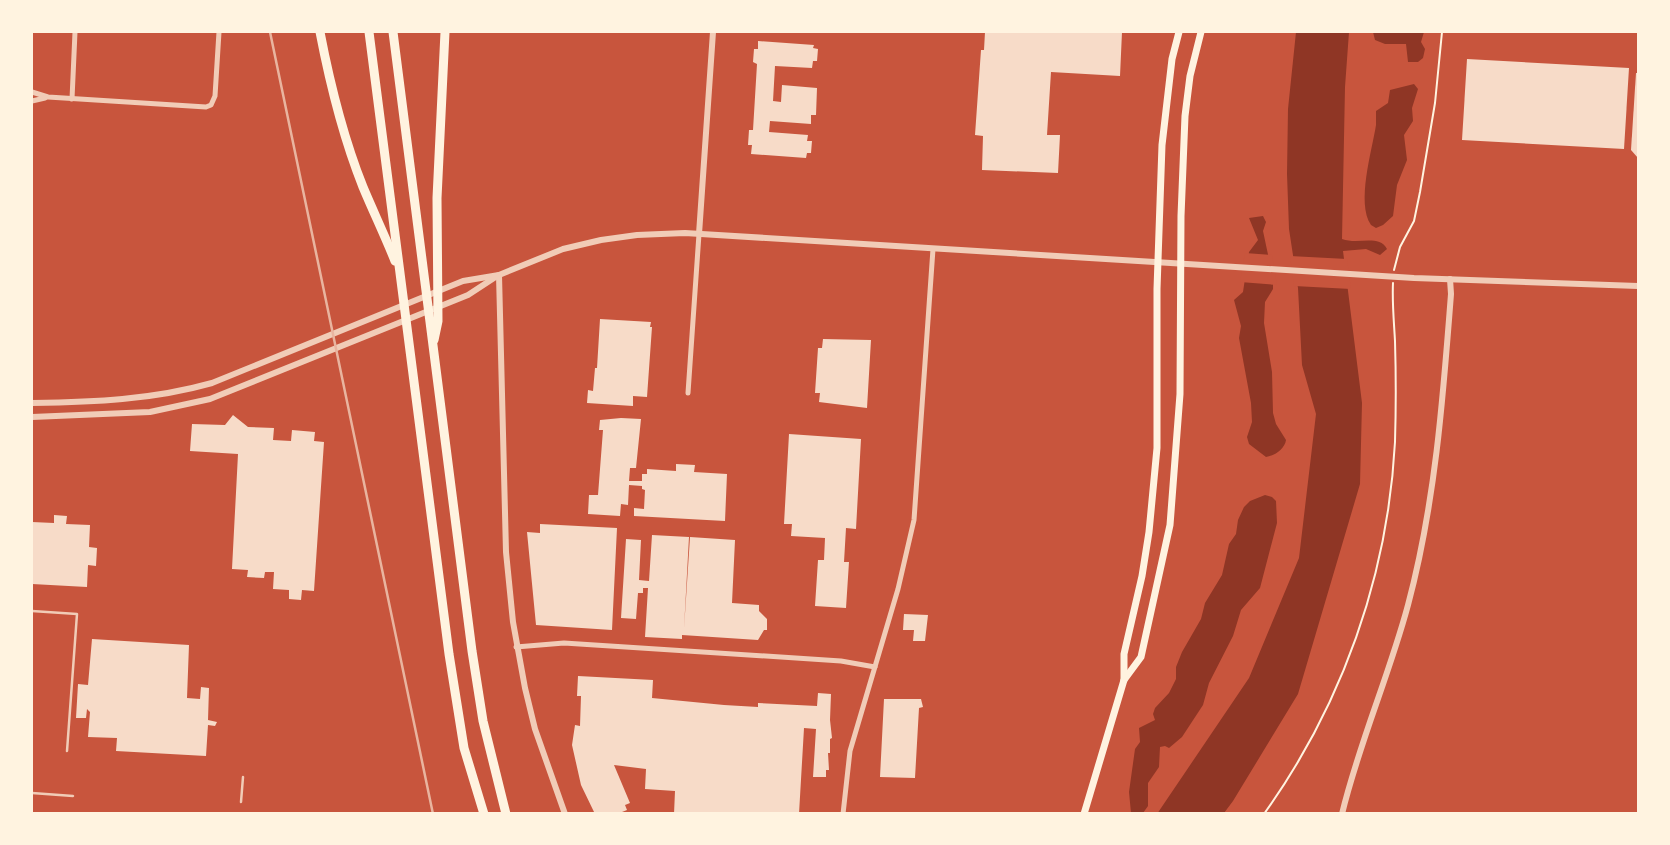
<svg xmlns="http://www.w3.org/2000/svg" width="1670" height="845" font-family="'DejaVu Sans',sans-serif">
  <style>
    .water { fill: #8f3625 }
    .pier { fill: #c8553d }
    .building { fill: #f7dbc8 }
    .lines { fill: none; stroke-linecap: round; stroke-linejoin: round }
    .path { stroke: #fff3e0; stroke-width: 2 }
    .service { stroke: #f1ccb7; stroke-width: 2.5 }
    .minor { stroke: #f1ccb7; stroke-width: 5 }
    .tertiary { stroke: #f1ccb7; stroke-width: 6 }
    .secondary { stroke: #fff3e0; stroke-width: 7 }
    .motorway { stroke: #fff3e0; stroke-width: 9 }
    .rail { stroke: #e9b49f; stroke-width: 2.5 }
  </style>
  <rect width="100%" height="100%" fill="#c8553d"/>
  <g class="water">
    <path d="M1296,32h53l-4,55 -3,152c16,6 37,-5 45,10l-7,6 -14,-6 -23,2 19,152 -2,81 -62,210 -65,107 -9,12 -67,1 92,-136 50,-120 17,-144 -14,-49 -4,-77 -9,-59 -2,-55 1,-65z"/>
    <path d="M1373,32h51l-3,10 4,7 -2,9 -5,4h-10l-2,-18h-21l-10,-4z"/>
    <path d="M1414,84l4,5 -6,19 1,13 -9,14 3,25 -10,25 -4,31 -10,9 -7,3 -5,-3c-15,-22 1,-74 5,-100v-14l12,-8 2,-13z"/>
    <path d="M1263,216l3,6 -3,9 10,47v11l-8,13 -1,21 8,49 1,41 3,11 10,16c-1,9 -12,16 -20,17l-17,-13 -2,-7 5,-15 -1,-19 -12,-65 2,-12 -7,-26 9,-8 6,-40 9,-12 -9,-22z"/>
    <path d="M1265,495l7,2 4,4 1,22 -17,65 -19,22 -8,26 -24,47 -6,22 -21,32 -13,11 -4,-2 -5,1 -1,20 -11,16v23l-5,7h-12l-2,-21 6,-43 5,-7 -1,-14 16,-8 -2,-6 2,-6 14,-15 7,-14v-12l6,-15 19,-33 4,-16 17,-28 7,-31 7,-10 2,-14 6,-13 6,-6z"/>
  </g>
  <g class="pier">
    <path d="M1245,253l27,2 5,30 -37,-3z"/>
    <path d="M1290,256l57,3 4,30 -57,-3z"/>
  </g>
  <g class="building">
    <path d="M985,32h137l-2,44 -69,-4 -4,63h13l-2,38 -76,-3 1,-34 -8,-1 6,-85h3z"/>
    <path d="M758,41l56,4 -1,3 5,1 -1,12h-4l-1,7 -37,-2 -2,35 8,1 1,-17 35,3 -1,27h-5v9l-41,-3 -1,11 39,3 -1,6h5l-1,12h-4l-1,5 -55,-4 1,-9h-4l1,-15h4l4,-66 -4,-2 1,-13h4z"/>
    <path d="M1467,59l162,9 -5,81 -162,-9z"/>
    <path d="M1636,73h2v85l-7,-8z"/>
    <path d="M600,319l51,3 -1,5h2l-5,70 -14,-1v10l-46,-3 1,-13 5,1 2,-23h2z"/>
    <path d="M823,339l48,1 -4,68 -48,-6 1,-9h-5l3,-45h4z"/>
    <path d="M233,415l15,12 26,1 -1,12 18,1 1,-11 23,2 -1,9 10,1 -10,149 -12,-1 -1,10 -12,-1v-9l-16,-1 1,-17h-9l-1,6 -17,-1 1,-7 -16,-1 6,-115 -48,-3 2,-27 33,1z"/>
    <path d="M621,418l20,1 -5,49h-6l-1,13h13v-7h5v-5l29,2v-7l19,1 -1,7 33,2 -2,47 -91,-5v-8l10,1 1,-19 -3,-1v-3l-13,-1 -1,20 -7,-1 -1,12 -32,-2 1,-19h9l5,-65h-4l1,-10z"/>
    <path d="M789,434l72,5 -5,90 -10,-1 -2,34h5l-3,46 -31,-2 3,-46h6l1,-22 -34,-2 1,-12h-8z"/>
    <path d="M54,515l13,1 -1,8 24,1 -1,22 8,1 -1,18 -8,-1 -1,22 -55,-3v-62l22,1z"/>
    <path d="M540,524l77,4 -5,102 -76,-5 -9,-93 13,1z"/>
    <path d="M652,535l37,2 -5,92 6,-92 45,3 -3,63 27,2v6l8,8v11h-3l-6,10 -76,-5v4l-37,-2 3,-49h-5v5h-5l-2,26 -15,-1 5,-79 15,1 -2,40 10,1z"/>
    <path d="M904,614l24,1 -3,26h-12l1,-11h-11z"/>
    <path d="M92,639l97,6 -2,53 13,1 1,-12 8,1 -1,32 9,2 -2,4 -7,-1 -2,31 -90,-5 1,-13 -29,-1 2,-25 -3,-3 -1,9h-10l2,-34 10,1z"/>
    <path d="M578,676l75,4 -1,18 72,7 34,2v-4l59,3 1,-13 13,1 -1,26 2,18 -2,1v14h-2l1,17h-3v7h-13l3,-48 -12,-1 -5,86h-125l1,-23 -30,-2 1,-20 -32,-4 16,38 -5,2 2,5 -5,2 1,2h-28l-14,-29 -9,-40 3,-20 5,1 1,-30h-4z"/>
    <path d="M884,699h37l2,8 -4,1 -4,70 -35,-1z"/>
  </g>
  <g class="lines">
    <g class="path">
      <path d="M1394,270l6,-23 14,-26 6,-29 15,-89 7,-71"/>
      <path d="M1264,814c78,-109 124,-238 131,-372 1,-33 1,-67 0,-101 -1,-19 -3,-39 -2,-58"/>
    </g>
    <g class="service">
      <path d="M32,611l45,3 -10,137"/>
      <path d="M32,793l41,3"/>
      <path d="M241,802l2,-25"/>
    </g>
    <g class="minor">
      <path d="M32,92l16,5 158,10 5,-2 4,-9 4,-64"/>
      <path d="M72,99l3,-67"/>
      <path d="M32,101l13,-3"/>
      <path d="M688,393l11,-159"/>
      <path d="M516,647l48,-4 277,18 34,6"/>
      <path d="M843,814l7,-63 48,-162 16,-69 19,-271"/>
    </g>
    <g class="tertiary">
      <path d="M699,234l14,-202"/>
      <path d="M499,275l7,277 7,70 12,66 10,41 30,85"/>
      <path d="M32,403c61,-1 120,-3 180,-20l251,-102 36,-6 64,-26 38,-9 36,-5 48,-2 729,45 224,8"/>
      <path d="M32,417l118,-5 60,-13 258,-104 29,-19"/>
      <path d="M1342,814c17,-71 47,-138 66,-209 27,-101 35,-206 43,-311l-1,-15"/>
    </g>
    <g class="secondary">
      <path d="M1124,680l17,-23 29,-132 10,-131 1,-178 4,-100 5,-40 11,-44"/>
      <path d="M1084,814l40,-134v-26l18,-78 7,-44 8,-84v-159l5,-144 10,-86 7,-27"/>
    </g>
    <g class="motorway">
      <path d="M320,32c10,52 23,105 43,155 10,24 22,49 32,74"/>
      <path d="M369,32l80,622 15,94 20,66"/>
      <path d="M393,32l79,619 11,70 23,93"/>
      <path d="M434,340l4,-19 -1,-123 8,-166"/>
    </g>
    <path class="rail" d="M270,32l163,782"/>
  </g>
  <rect width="1670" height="845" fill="none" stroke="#fff3e0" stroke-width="66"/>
</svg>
